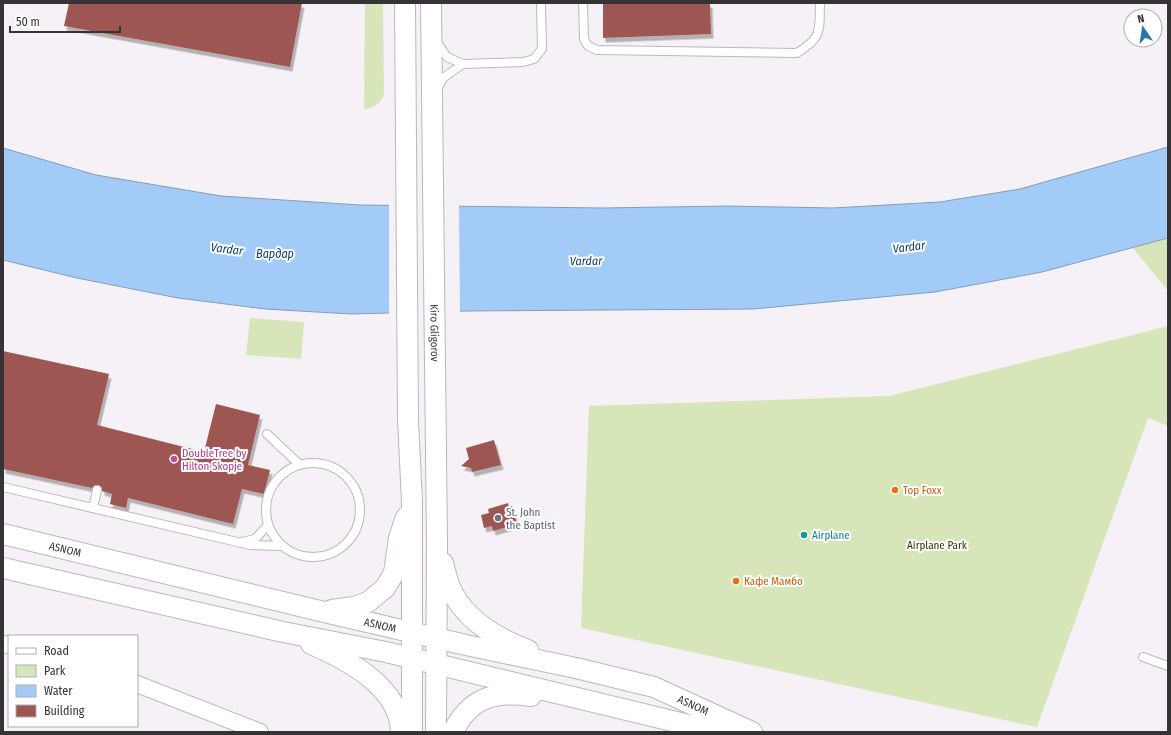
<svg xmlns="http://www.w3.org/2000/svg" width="1171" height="735" font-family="'Fira Sans Condensed',sans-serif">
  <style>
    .green { fill: #d7e6b9 }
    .water { fill: #a2cbf7; stroke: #819dbd }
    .pier { fill: #f6f1f6 }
    .building { fill: #9e5652; filter: url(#shadow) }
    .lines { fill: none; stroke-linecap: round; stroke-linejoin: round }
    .service-casing { stroke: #bcb7bc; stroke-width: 10 }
    .minor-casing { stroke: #bcb7bc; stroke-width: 18 }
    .tertiary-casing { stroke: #bcb7bc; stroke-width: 22 }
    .service { stroke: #fff; stroke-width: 8 }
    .minor { stroke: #fff; stroke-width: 16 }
    .tertiary { stroke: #fff; stroke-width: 20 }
    .hotel-dot { fill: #d1479c; stroke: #fff; stroke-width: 1.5 }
    .food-dot { fill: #e8710a; stroke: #fff; stroke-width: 1.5 }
    .worship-dot { fill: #6b7280; stroke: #fff; stroke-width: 1.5 }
    .culture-dot { fill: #0f9aa8; stroke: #fff; stroke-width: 1.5 }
    .labels { text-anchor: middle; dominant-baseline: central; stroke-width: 4; stroke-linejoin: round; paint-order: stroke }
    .street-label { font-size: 11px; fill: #353335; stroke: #fff }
    .hotel-label { font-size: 11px; fill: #b23c85; stroke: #fff; text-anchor: start }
    .food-label { font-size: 11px; fill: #c56008; stroke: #fff; text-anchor: start }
    .worship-label { font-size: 11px; fill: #5b616d; stroke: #fff; text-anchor: start }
    .culture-label { font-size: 11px; fill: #0d838f; stroke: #fff; text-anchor: start }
    .park-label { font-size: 11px; fill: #2b3803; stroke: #fff }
    .water-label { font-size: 12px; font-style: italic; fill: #083f70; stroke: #fff }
  </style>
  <defs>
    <filter id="shadow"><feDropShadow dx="2.5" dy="4.5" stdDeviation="0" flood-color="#0004"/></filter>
  </defs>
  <rect width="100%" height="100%" fill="#f6f1f6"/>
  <g class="green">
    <path d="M365,3h18l1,89c-1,11 -10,16 -20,17z"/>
    <path d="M1168,238v53l-35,-43z"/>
    <path d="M250,318l54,4 -3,37 -55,-4z"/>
    <path d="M1168,326v100l-20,-8 -111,309 -456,-99 8,-222 300,-10z"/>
  </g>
  <path class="water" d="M1168,147v91l-126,34 -107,20 -182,17 -287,2 -115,3 -86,-5 -87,-11 -101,-20 -74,-18v-112l93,27 125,21 139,9 244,3 122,-2 107,2 107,-6 80,-13z"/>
  <path class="pier" d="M389,203l70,1 1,109 -71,2z"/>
  <g class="building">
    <path d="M69,3h233l-12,64 -226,-41z"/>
    <path d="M603,3h107l1,31 -108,4z"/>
    <path d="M3,351l106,23 -12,51 107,27 12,-48 44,11 -12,50 22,5 -6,24 -22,-5 -9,35 -105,-26 -2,10 -16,-4 2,-10 -10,-3v-3l-3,-3h-4l-3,3 -89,-19z"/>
    <path d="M494,440l7,25 -29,7 -1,-4 -10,-2 8,-7 -3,-11z"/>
    <path d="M508,503l1,4 3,-1 4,15 -3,1 1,3 -21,6 -1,-5 -8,2 -3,-13 8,-2 -1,-4z"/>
  </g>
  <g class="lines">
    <defs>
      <g id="service">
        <path d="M583,3l1,36 4,7 9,4 200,3c26,-16 22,-22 23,-50"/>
        <path d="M436,41l11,16 16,7 60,-2 11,-3 8,-10 -1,-46"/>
        <path d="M437,89l6,-11 20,-14"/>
        <path d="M267,434l32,30"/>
        <circle cx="313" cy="510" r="47"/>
        <path d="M3,487l247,58 32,1"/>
        <path d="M93,508l4,-18"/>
        <path d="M242,542l13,-3 13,-14"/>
        <path d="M1143,657l25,9"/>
      </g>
      <g id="minor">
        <path d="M3,644l6,1"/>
        <path d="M137,684l123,48"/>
      </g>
      <g id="tertiary">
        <path d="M405,3l3,417 4,82v230"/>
        <path id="s1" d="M431,3l6,539 -1,190"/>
        <path id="s2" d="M3,534l317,77 146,34 110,23 78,19 98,45"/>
        <path d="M443,563c2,8 4,17 7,24 14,33 46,51 78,63"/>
        <path d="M3,568l280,64 103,20 332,80"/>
        <path d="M332,610l22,-3 14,-5 17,-14 9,-15 5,-35 7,-21"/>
        <path d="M311,644c37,16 89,43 90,88"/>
        <path d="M453,732c17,-35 42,-41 78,-36"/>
      </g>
    </defs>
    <use href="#service" class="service-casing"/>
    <use href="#minor" class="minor-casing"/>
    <use href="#tertiary" class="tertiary-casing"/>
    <use href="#service" class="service"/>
    <use href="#minor" class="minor"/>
    <use href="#tertiary" class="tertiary"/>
  </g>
  <circle class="hotel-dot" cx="174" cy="459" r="4"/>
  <g class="food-dot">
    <circle cx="895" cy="490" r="4"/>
    <circle cx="736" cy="581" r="4"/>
  </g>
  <circle class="worship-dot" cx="498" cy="518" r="4"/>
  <circle class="culture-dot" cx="804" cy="535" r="4"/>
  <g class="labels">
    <g class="street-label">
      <text stroke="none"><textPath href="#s1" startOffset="330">Kiro Gligorov</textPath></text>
      <text stroke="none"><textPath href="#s2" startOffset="64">ASNOM</textPath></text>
      <text stroke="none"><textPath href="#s2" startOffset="388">ASNOM</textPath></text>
      <text stroke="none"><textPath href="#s2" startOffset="712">ASNOM</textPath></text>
    </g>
    <g class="hotel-label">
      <text x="182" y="453">DoubleTree by<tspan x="182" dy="13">Hilton Skopje</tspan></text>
    </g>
    <g class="food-label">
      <text x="903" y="490">Top Foxx</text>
      <text x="744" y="581">Кафе Мамбо</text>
    </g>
    <g class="worship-label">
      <text x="506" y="512">St. John<tspan x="506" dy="13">the Baptist</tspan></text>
    </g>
    <g class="culture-label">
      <text x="812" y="535">Airplane</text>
    </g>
    <g class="park-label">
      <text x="937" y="545">Airplane Park</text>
    </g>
    <g class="water-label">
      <text transform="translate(909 247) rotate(-7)">Vardar</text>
      <text transform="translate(227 249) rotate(7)">Vardar</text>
      <text x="275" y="254">Вардар</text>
      <text transform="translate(586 261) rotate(-1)">Vardar</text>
    </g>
  </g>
  <rect width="1171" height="735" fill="none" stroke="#353335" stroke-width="8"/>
  <rect x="8" y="635" width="130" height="92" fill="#ffffff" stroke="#aeadae"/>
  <rect x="16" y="648" width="20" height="6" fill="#ffffff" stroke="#aeadae"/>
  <text x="44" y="655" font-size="12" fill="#353335">Road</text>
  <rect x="16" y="665" width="20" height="12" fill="#d7e6b9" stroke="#aeadae"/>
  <text x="44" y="675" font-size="12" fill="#353335">Park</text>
  <rect x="16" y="685" width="20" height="12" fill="#a2cbf7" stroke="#aeadae"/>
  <text x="44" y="695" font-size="12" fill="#353335">Water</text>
  <rect x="16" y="705" width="20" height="12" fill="#9e5652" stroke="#aeadae"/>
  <text x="44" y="715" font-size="12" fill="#353335">Building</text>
  <g transform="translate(1143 28) rotate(347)"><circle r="19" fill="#ffffff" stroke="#aeadae"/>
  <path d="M0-3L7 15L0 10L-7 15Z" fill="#2379a9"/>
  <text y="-6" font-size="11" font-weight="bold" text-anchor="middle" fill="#353335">N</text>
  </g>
  <path d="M10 26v6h110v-6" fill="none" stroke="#353335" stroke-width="2"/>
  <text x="16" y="26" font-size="12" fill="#353335" stroke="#ffffff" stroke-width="3" paint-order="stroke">50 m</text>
</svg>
